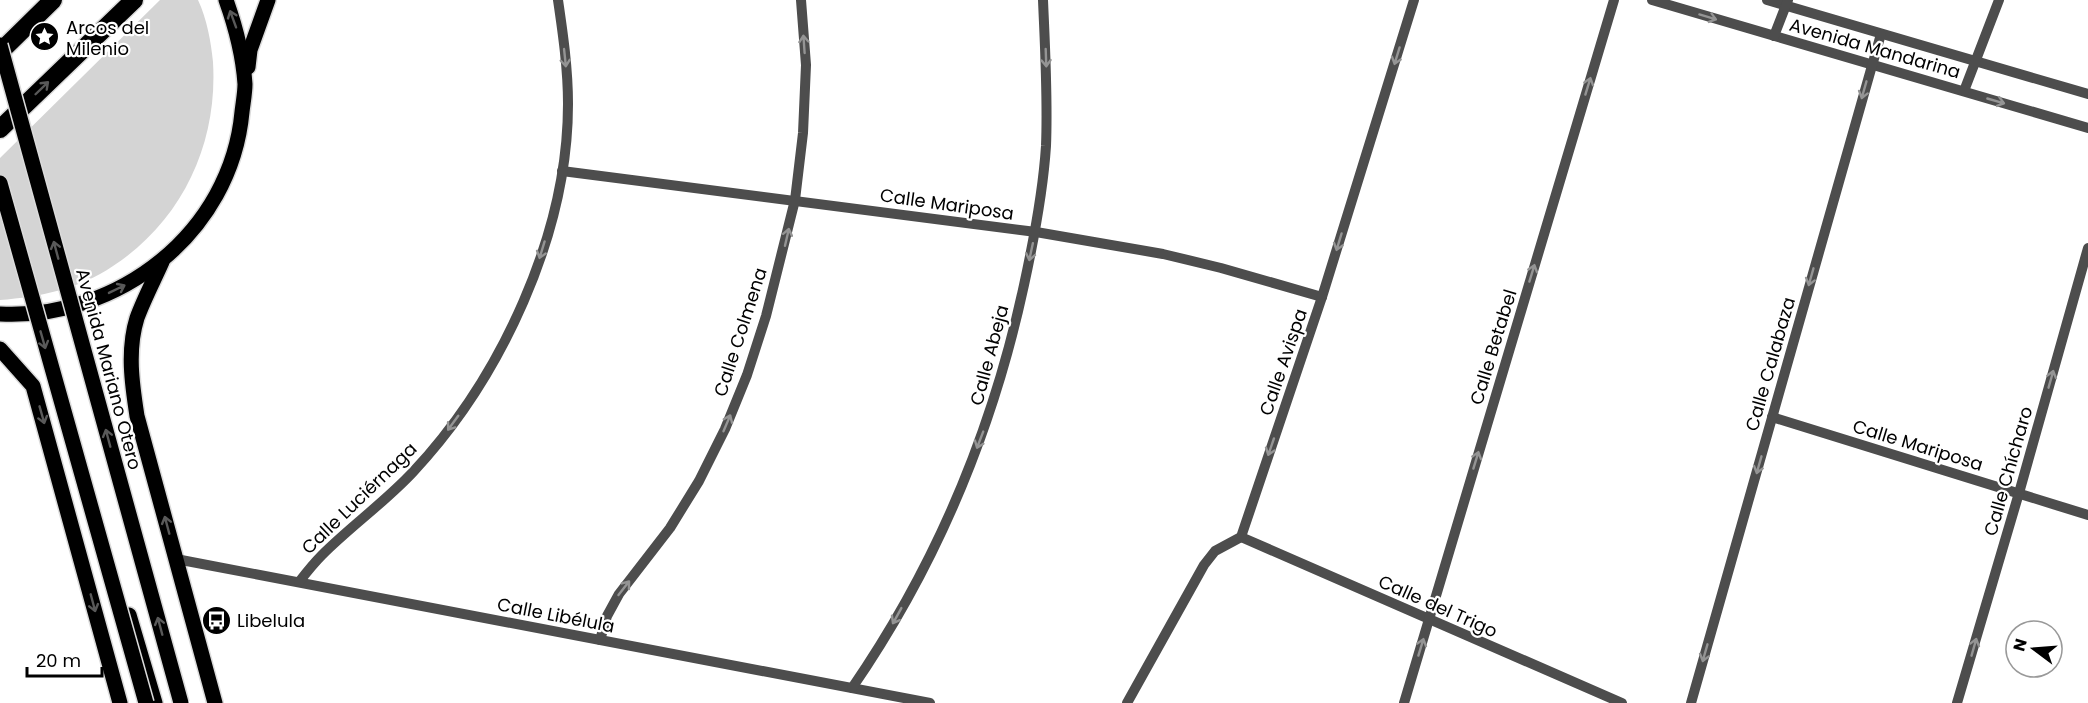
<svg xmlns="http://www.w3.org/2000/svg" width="2088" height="703" font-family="Poppins,sans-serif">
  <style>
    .green { fill: #d4d4d4 }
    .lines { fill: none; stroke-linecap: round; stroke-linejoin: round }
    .major-casing { stroke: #dbdbdb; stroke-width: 18 }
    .highway-casing { stroke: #dbdbdb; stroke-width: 21 }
    .minor { stroke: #4d4d4d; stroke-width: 10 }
    .major { stroke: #000; stroke-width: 15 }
    .highway { stroke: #000; stroke-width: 18 }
    .major-bridge-casing { stroke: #dbdbdb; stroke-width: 18; stroke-linecap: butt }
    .major-bridge { stroke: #000; stroke-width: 15 }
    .oneway { stroke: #949494 }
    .oneway2 { stroke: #595959 }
    .labels { text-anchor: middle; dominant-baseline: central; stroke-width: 4.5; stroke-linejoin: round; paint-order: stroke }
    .poi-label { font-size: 18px; fill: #000; stroke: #fff; text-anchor: start }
    .street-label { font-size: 18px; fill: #000; stroke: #fff }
  </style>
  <rect width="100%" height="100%" fill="#fff"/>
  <path class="green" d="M160,0h38c9,19 13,42 15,62 5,82 -31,159 -100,204 -34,23 -73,31 -113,34v-142z"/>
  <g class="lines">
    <defs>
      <g id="major">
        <path d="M248,67l2,-17 18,-50"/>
        <path d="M162,262c-8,18 -18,37 -25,56 -10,32 -5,66 0,98l78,287"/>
        <path d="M0,314c119,6 231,-82 242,-202 1,-9 3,-19 3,-28 -2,-29 -9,-56 -19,-84"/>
        <path d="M0,349l33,37 87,317"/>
        <path d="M129,615l26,88"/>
      </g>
      <g id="highway">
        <path d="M0,52l53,-52"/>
        <path d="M0,129l134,-129"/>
      </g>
    </defs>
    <use href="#major" class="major-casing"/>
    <use href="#highway" class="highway-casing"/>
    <g class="minor">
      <path d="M1652,0l436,128"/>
      <path d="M1767,0l321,94"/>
      <path d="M1774,36l14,-36"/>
      <path d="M1964,91l35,-91"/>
      <path d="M562,171l474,61 127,22 58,14 101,29"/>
      <path d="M1772,417l316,98"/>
      <path d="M1241,537l381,166"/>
      <path d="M176,559l754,144"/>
      <path d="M299,582c7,-9 15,-19 23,-27 29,-29 63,-53 91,-83 88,-94 155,-238 155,-368 0,-35 -5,-70 -10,-104"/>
      <path d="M600,640l7,-24 12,-22 51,-66 29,-47 26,-52 22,-54 19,-59 29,-116 8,-67 3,-68 -5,-65"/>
      <path d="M852,688c84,-122 141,-259 172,-403 10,-46 19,-92 22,-139 2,-49 -1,-98 -3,-146"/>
      <path d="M1127,703l77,-138 11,-14 26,-14 81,-240 92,-297"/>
      <path d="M1404,703l210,-703"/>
      <path d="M1691,703l190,-669"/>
      <path d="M1957,703l62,-210 69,-245"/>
    </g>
    <use href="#major" class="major"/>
    <use href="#highway" class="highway"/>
    <defs>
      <g id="major-bridge">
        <path d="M0,45l181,658"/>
        <path d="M0,183l146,520"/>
      </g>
    </defs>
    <use href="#major-bridge" class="major-bridge-casing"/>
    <use href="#major-bridge" class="major-bridge"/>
  </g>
  <defs><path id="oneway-shaft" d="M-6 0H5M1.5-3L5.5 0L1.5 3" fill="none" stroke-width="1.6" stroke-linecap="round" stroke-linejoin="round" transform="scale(1.5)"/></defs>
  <g class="oneway">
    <use href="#oneway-shaft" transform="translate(1708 17) rotate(17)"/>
    <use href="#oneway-shaft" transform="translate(804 44) rotate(-94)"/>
    <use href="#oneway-shaft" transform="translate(1397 56) rotate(107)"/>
    <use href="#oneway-shaft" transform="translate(565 58) rotate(84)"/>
    <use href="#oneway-shaft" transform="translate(1046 58) rotate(88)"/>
    <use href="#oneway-shaft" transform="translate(1588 86) rotate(-73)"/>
    <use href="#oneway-shaft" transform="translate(1864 90) rotate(106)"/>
    <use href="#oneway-shaft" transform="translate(1996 101) rotate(16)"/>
    <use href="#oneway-shaft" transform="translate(787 237) rotate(-77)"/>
    <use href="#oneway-shaft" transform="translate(1339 242) rotate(107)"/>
    <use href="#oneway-shaft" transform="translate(542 250) rotate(107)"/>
    <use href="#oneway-shaft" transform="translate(1031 252) rotate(102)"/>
    <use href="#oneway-shaft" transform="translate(1532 273) rotate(-73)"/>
    <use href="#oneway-shaft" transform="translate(1811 277) rotate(106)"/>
    <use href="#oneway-shaft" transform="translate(2051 379) rotate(-74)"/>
    <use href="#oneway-shaft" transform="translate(453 423) rotate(126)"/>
    <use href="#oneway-shaft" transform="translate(727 423) rotate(-67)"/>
    <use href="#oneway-shaft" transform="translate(980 440) rotate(111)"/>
    <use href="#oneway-shaft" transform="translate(1271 447) rotate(109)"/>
    <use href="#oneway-shaft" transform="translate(1476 460) rotate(-73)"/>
    <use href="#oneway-shaft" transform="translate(1759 465) rotate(106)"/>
    <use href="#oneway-shaft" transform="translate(624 588) rotate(-52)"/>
    <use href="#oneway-shaft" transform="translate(897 616) rotate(119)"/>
    <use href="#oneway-shaft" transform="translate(1421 647) rotate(-73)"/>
    <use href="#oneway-shaft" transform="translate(1974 647) rotate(-74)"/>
    <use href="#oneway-shaft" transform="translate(1705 653) rotate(106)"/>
  </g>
  <g class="oneway2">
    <use href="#oneway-shaft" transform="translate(233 19) rotate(-110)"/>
    <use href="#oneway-shaft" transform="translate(42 88) rotate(-44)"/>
    <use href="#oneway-shaft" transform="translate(56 250) rotate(-105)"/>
    <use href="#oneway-shaft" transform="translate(117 289) rotate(-26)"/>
    <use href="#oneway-shaft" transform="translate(43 340) rotate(74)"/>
    <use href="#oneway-shaft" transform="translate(42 415) rotate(74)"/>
    <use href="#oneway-shaft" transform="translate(108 438) rotate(-105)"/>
    <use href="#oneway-shaft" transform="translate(167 525) rotate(-105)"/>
    <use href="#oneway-shaft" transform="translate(93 603) rotate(75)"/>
    <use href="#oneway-shaft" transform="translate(160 626) rotate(-105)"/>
  </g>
  <defs>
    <symbol id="sight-disc" viewBox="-11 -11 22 22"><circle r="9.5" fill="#000" stroke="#fff"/><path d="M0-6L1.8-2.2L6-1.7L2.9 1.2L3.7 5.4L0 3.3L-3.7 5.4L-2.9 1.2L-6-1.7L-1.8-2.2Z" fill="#fff"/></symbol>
    <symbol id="bus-disc" viewBox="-11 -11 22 22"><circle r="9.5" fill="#000" stroke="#fff"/><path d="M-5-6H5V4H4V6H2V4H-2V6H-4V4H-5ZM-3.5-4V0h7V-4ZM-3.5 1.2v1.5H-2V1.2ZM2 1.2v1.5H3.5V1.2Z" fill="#fff"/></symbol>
  </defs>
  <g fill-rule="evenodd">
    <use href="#sight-disc" x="28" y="20" width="33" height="33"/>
    <use href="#bus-disc" x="200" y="604" width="33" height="33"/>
  </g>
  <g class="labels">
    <g class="poi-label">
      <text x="66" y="27">Arcos del<tspan x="66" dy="21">Milenio</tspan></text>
      <text x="237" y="620">Libelula</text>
    </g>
    <g class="street-label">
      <text transform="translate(1875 48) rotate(16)">Avenida Mandarina</text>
      <text transform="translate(947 204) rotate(8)">Calle Mariposa</text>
      <text transform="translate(740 332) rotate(-72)">Calle Colmena</text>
      <text transform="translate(1493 347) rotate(-73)">Calle Betabel</text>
      <text transform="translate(989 355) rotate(-75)">Calle Abeja</text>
      <text transform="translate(1283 362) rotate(-71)">Calle Avispa</text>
      <text transform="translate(1770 364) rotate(-74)">Calle Calabaza</text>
      <text transform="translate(109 369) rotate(75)">Avenida Mariano Otero</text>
      <text transform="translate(1918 445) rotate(17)">Calle Mariposa</text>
      <text transform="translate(2008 471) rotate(-74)">Calle Chícharo</text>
      <text transform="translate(359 498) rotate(-44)">Calle Luciérnaga</text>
      <text transform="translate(1438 606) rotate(24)">Calle del Trigo</text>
      <text transform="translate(556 615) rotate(11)">Calle Libélula</text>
    </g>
  </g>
  <g transform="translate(2034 649) rotate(286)"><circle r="28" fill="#ffffff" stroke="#999999" stroke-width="1.5"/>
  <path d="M0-4.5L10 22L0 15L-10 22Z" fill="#000000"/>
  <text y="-9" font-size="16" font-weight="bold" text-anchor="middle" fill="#000000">N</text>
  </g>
  <path d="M27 667v9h75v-9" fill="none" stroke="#000000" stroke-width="3"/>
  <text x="36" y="667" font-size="18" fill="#000000" stroke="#ffffff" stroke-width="4.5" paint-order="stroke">20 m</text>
</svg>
